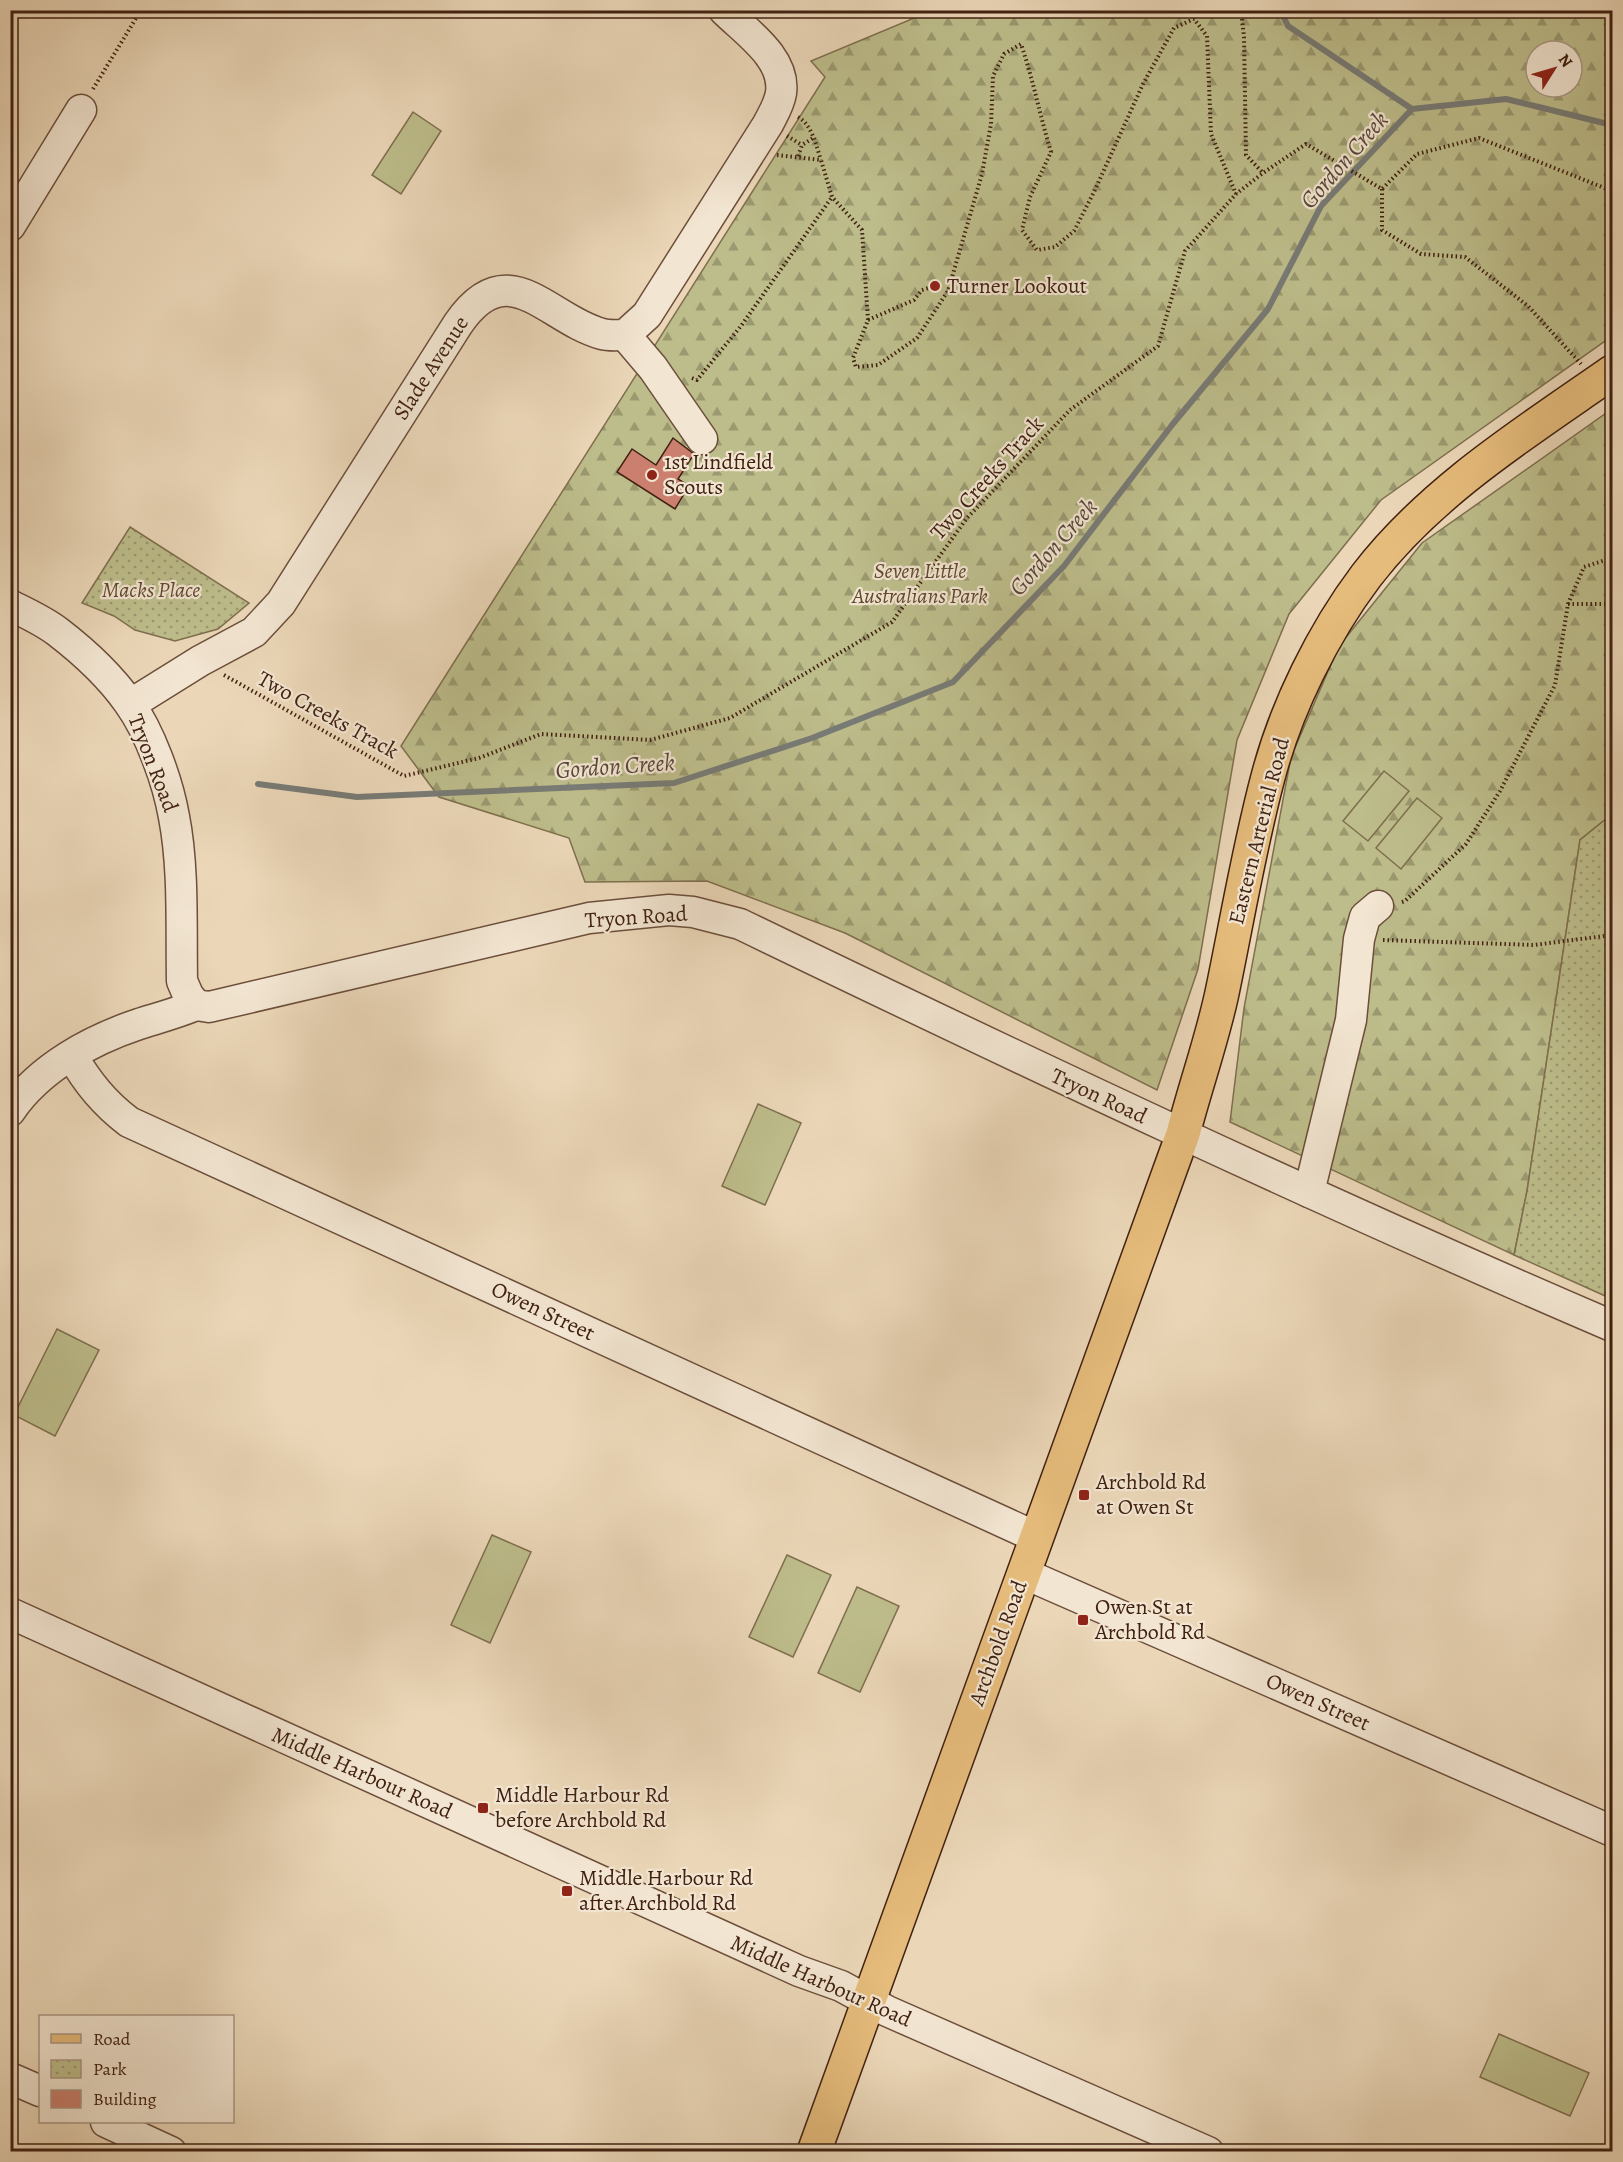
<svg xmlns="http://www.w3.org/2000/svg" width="1623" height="2162" font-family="Alegreya,serif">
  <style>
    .forest { fill: url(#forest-firs); stroke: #7f6f4e; stroke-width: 1.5; fill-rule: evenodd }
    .park { fill: url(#park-dots); stroke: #7f6f4e; stroke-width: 1.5 }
    .pitch { fill: #bdbd8b; stroke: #7f6f4e; stroke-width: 1.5 }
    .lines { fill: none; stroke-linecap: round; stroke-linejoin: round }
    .stream { stroke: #787b76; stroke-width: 6 }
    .building { fill: #cb7f6e; stroke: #412111; stroke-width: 1.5 }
    .minor-casing { stroke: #6c4e3b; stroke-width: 33 }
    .major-casing { stroke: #412111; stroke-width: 36 }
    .path { stroke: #412111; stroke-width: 4; stroke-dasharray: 1.5 3; stroke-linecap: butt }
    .minor { stroke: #f2e5d1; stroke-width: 30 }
    .major { stroke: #e6bc7c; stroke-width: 33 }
    .poi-dot { fill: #8f2418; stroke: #f2e5d1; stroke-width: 2 }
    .labels { text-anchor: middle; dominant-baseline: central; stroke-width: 4.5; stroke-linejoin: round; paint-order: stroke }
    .poi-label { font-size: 22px; fill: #412111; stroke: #f2e5d1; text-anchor: start }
    .street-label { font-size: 22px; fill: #412111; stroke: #f2e5d1 }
    .park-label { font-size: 22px; font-style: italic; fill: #604830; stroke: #f2e5d1 }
    .water-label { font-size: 24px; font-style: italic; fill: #58463b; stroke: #f2e5d1 }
  </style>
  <defs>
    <pattern id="forest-firs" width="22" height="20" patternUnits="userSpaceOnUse" patternTransform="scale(1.5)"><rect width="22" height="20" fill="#bdbd8b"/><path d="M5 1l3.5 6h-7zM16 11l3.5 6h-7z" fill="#9b9970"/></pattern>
    <pattern id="park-dots" width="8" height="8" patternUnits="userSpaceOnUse" patternTransform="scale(1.5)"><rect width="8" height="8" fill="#bdbd8b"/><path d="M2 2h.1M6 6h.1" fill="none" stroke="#9b9970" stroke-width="1.8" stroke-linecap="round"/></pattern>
  </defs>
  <rect width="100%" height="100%" fill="#ebd7b8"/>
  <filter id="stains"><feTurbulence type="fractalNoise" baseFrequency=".00333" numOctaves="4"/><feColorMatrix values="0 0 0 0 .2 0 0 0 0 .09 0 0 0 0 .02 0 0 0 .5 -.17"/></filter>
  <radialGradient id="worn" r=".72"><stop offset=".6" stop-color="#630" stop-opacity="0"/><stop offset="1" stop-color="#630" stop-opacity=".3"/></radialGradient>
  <g class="forest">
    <path d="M931,11h681v325l-231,164 -92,114 -52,126 -39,229 -41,121 -312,-157 -138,-52 -122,1 -16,-44 -130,-41 -38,-51 424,-669 -14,-16zM1536,51h36v36h-36z"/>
    <path d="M1612,409v405l-32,26 -53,351 -13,64 -284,-133 14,-114 47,-251 48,-111 83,-103z"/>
  </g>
  <g class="park">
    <path d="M130,527l119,76 -31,26 -43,12 -40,-11 -21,-14 -32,-13z"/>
    <path d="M1612,814v485l-98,-44 13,-64 53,-351z"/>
  </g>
  <g class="pitch">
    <path d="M413,112l28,19 -40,63 -29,-19z"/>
    <path d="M1384,771l25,20 -41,50 -25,-20z"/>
    <path d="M1417,798l25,20 -41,51 -25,-21z"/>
    <path d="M758,1104l43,19 -36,82 -43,-19z"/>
    <path d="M57,1329l42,21 -44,86 -41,-21z"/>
    <path d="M492,1535l39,17 -41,91 -39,-18z"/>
    <path d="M787,1555l44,20 -38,82 -44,-20z"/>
    <path d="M857,1587l42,19 -39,86 -42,-19z"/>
    <path d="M1499,2034l90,39 -19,43 -90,-39z"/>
  </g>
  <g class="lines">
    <g class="stream">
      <path d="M1280,10l8,16 124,83"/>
      <path d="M258,784l99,13 317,-14 138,-45 141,-56 111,-116 108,-141 96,-116 53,-103 91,-97 94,-10 106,26"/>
    </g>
  </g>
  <path class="building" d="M673,438l21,16 -16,25 11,7 -14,23 -58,-37 15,-23 24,16z"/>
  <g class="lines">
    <defs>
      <g id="minor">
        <path d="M10,226l71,-116"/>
        <path d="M625,335l28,33 49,71"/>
        <path d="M10,605c16,8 34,16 48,27 26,20 52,44 71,71 21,29 39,79 45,114 10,51 7,112 8,164l6,14 8,10 13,2 380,-89 80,-8 24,2 47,12c288,139 578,276 872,402"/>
        <path d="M131,704l69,-43 54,-29 27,-29 177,-279c50,-73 89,-5 144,10 7,2 16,1 23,1l22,-20 121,-191c5,-10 11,-19 13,-31 5,-35 -35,-61 -57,-83"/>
        <path d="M72,1056c16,27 32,47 57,66l907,415"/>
        <path d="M10,1111c29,-43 81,-71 129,-87 19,-6 38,-11 57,-19"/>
        <path d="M1309,1192l42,-172 8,-81 6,-22 13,-11"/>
        <path d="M1023,1573l589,258"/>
        <path d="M10,1613l789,358 42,15 46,25 321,141"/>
        <path d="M10,2078l30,13"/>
        <path d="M106,2122l65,30"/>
      </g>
      <path id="major" d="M814,2152l369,-1018c12,-47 29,-94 39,-141 15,-72 27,-145 46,-216 18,-69 55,-144 98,-201 65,-85 160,-144 246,-204"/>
    </defs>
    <use href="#minor" class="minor-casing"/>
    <use href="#major" class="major-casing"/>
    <g class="path">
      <path d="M1241,10l3,27 2,118 17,18"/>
      <path d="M93,89l48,-79"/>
      <path d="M798,117c14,8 18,28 23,43"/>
      <path d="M787,136l15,9"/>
      <path d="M777,155l44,5 11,37 30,33 6,90 -15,38 3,9 22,-2 39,-27 31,-47 34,-117 9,-50 2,-48 11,-22 17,-10c12,35 19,72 30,108l-21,45 -8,33 15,20 18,-3 19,-16 20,-39 49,-108 31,-56 20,-9 13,17 4,98 25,60"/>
      <path d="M798,156l4,-11 11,-7"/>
      <path d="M1382,189v41l39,24 44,3 63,49 53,58"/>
      <path d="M868,320l46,-20 8,-10 13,-4"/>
      <path d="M692,378l5,2 44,-54 91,-129"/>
      <path d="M1568,604h44"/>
      <path d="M224,675l180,101 75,-18 62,-24 109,6 80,-22 162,-96 75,-104 103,-108 88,-64 27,-95 51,-57 27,-21 43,-29 76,45 35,-35 62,-16 133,53"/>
      <path d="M1402,902l3,-1 61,-57 34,-53 55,-106 13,-81 16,-37 28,-9"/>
      <path d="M1383,940l151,5 78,-10"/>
    </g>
    <use href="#minor" class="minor"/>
    <use href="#major" class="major"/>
  </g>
  <g class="poi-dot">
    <circle cx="935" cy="286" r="6"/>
    <circle cx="652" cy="475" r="6"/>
    <rect x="1078" y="1489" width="12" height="12" rx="3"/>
    <rect x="1077" y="1614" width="12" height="12" rx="3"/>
    <rect x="477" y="1802" width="12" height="12" rx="3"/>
    <rect x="561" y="1885" width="12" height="12" rx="3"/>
  </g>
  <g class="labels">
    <g class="poi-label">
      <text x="947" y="286">Turner Lookout</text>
      <text x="664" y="462">1st Lindfield<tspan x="664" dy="25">Scouts</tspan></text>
      <text x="1096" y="1482">Archbold Rd<tspan x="1096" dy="25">at Owen St</tspan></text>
      <text x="1095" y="1607">Owen St at<tspan x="1095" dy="25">Archbold Rd</tspan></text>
      <text x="495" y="1795">Middle Harbour Rd<tspan x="495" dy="25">before Archbold Rd</tspan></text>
      <text x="579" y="1878">Middle Harbour Rd<tspan x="579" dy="25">after Archbold Rd</tspan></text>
    </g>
    <g class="street-label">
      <text transform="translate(431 368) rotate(-57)">Slade Avenue</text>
      <text transform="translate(987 478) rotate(-48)">Two Creeks Track</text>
      <text transform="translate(328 715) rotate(29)">Two Creeks Track</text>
      <text transform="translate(153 763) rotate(69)">Tryon Road</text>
      <text transform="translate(1259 831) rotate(-76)">Eastern Arterial Road</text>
      <text transform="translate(636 917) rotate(-4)">Tryon Road</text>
      <text transform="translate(1099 1096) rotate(25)">Tryon Road</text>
      <text transform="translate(543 1311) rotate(25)">Owen Street</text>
      <text transform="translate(998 1643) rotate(-70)">Archbold Road</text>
      <text transform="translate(1318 1702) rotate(24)">Owen Street</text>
      <text transform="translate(362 1773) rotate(24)">Middle Harbour Road</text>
      <text transform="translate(821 1981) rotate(24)">Middle Harbour Road</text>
    </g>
    <g class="park-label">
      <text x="920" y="571">Seven Little<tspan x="920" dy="25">Australians Park</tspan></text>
      <text x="151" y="590">Macks Place</text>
    </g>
    <g class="water-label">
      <text transform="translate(1344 160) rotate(-49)">Gordon Creek</text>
      <text transform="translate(1053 547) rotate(-49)">Gordon Creek</text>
      <text transform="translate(615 766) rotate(-4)">Gordon Creek</text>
    </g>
  </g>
  <rect width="1623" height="2162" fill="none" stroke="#ebd7b8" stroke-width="36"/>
  <rect x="12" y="12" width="1599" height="2138" fill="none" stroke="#412111" stroke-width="3"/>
  <rect x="18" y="18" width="1587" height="2126" fill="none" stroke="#412111" stroke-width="1.5"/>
  <rect x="39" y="2015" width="195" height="108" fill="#f2e5d1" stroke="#ab9784" stroke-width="1.5"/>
  <rect x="51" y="2034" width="30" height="9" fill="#e6bc7c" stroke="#ab9784" stroke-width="1.5"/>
  <text x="93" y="2045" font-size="18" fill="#412111">Road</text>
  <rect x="51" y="2060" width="30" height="18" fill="url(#park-dots)" stroke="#ab9784" stroke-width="1.5"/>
  <text x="93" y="2075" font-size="18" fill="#412111">Park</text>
  <rect x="51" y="2090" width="30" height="18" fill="#cb7f6e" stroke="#ab9784" stroke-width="1.5"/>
  <text x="93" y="2105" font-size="18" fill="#412111">Building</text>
  <g transform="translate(1554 69) rotate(53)"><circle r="28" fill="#f2e5d1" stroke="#ab9784" stroke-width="1.5"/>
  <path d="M0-4.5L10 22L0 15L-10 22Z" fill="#8f2418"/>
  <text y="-9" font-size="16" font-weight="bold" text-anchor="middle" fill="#412111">N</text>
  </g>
  <rect width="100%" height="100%" filter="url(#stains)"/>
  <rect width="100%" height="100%" fill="url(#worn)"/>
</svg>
